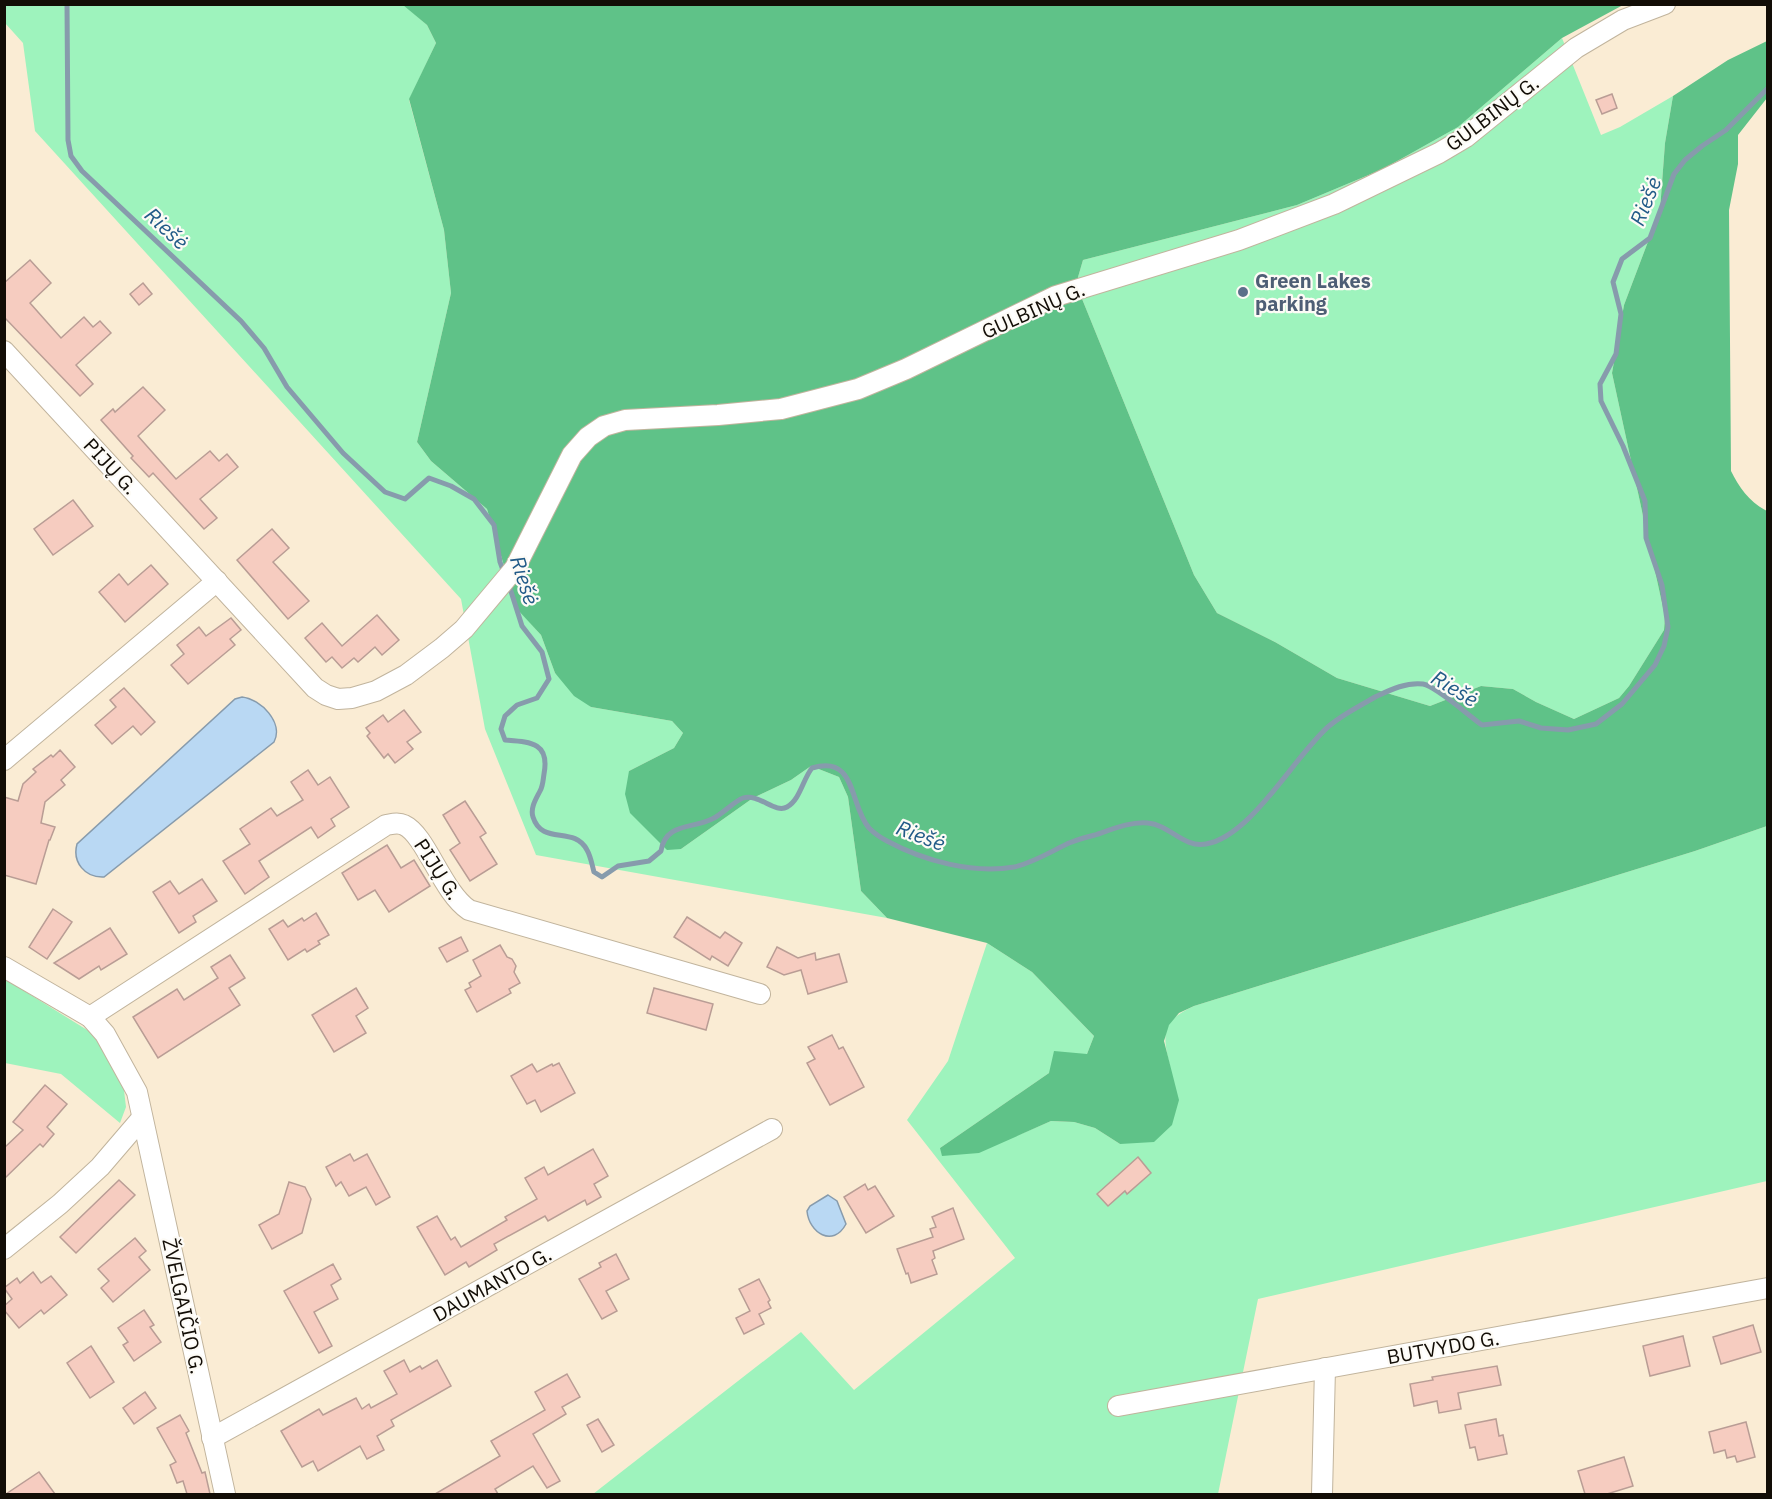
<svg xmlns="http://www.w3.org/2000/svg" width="1772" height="1499" font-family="'IBM Plex Sans',sans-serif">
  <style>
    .green { fill: #9ef3bd }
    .forest { fill: #5fc288 }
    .water { fill: #b9d8f3; stroke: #879bac; stroke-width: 1.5 }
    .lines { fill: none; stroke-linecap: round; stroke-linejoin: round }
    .stream { stroke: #879bac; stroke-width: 5 }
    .building { fill: #f6ccc0; stroke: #b99d95; stroke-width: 1.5 }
    .minor-casing { stroke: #c1b49d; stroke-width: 22 }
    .minor { stroke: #fff; stroke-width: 20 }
    .service-dot { fill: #5c6f8a; stroke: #fdfbf6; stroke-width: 2 }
    .labels { text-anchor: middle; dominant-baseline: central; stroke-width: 4.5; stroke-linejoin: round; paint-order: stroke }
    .street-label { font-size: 20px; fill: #120d06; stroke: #fdfbf6 }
    .service-label { font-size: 20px; font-weight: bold; fill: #4e5e75; stroke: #fdfbf6; text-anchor: start }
    .water-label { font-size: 21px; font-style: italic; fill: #225b88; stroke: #fdfbf6 }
  </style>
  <rect width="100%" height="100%" fill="#faecd4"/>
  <g class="green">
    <path d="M5,4h398l24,21 9,18 -27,57 35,130 7,63 -34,149 14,19 56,48 30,99 24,27 14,38 36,34 81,14 11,12 -9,15 -45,23 52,78 72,-51 38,-18 20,-14 28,11 9,20 13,94 26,27 -351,-63 -51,-126 -24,-130 -426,-468 -12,-88 -18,-20z"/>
    <path d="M1562,38l39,97 19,-8 53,-31 -8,47 -5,67 -36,95 -12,68 53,244 -1,13 -35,56 -10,12 -45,21 -38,-17 -23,-13 -32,-3 -51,20 -93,-28 -62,-36 -58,-29 -23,-38 -118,-291 7,-24 214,-55 86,-36 75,-42z"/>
    <path d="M1767,826v355l-509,118 -40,195h-625l208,-162 53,58 161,-132 -108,-138 41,-59 39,-118 45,29 62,64 -7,18 -38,19 -109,75 81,-14 30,-13 23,1 21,6 25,16 50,-78c-8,-32 -9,-45 24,-60l501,-155z"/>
    <path d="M5,979l87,54 31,49 3,25 -6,16 -59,-49 -56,-11z"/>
  </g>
  <path class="forest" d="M403,5h1220l-61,33 -104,89 -75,42 -86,36 -214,55 -7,24 118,291 23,38 58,29 62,36 93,28 51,-20 32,3 23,13 38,17 45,-21 10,-12 35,-56 1,-13 -53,-244 12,-68 36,-95 5,-67 8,-47 55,-36 39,-19v57l-29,37v29l-9,46 2,261c8,16 19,32 36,40v315l-72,25 -501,155 -15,7 -10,12 -5,16 15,59 -7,25 -18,17 -34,2 -25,-16 -21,-6 -23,-1 -72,32 -37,3 -2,-8 109,-75 5,-22 33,3 7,-18 -62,-64 -45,-29 -100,-25 -26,-27 -13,-94 -9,-20 -28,-11 -20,14 -38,18 -72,51 -14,1 -37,-37 -5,-19 4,-23 45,-23 9,-15 -11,-12 -81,-14 -17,-11 -19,-23 -14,-38 -24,-26 -30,-100 -56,-48 -14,-19 34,-149 -7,-63 -35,-131 27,-56 -9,-18z"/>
  <g class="water">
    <path d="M242,697c19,2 42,26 32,45l-170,135c-19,1 -32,-15 -27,-33l158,-145z"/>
    <path d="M828,1195l9,6 9,23c-13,24 -37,9 -39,-13l3,-5z"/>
  </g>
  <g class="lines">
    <g class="stream">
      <path d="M67,4l1,136 3,16 11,15 159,150 23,27 23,39 56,66 42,39 20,7 24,-21 22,8 23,13 20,26 6,37 4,11"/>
      <path d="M508,582l14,44 20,26 7,27 -12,19 -20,7 -12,11 -4,13 4,11c25,2 45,2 39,34 -1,6 -1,12 -4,17 -4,8 -10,17 -7,26 9,29 41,8 54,33 4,7 5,15 7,22l8,5 16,-11 31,-5 12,-10c4,-28 31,-22 51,-32 10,-4 22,-18 31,-21 16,-5 32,16 44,9 13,-7 16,-28 25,-39 45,-14 37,37 57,60 5,5 12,10 18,13 37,20 86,33 127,26 19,-4 38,-16 55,-24 8,-3 17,-6 26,-8 15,-5 36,-14 53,-12 22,2 35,25 58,21 46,-8 89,-89 123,-118 14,-12 31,-20 46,-29 15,-7 31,-15 48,-13 13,2 46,32 59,41l37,-4 22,7 27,2 28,-6 26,-20 33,-39 9,-19 4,-19 -6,-42 -16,-47 -1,-37 -22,-55 -22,-45 -1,-17 16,-30 5,-40 -8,-32 9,-23 28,-21 24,-64 11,-14 17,-14 24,-16 42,-42"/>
    </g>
  </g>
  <g class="building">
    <path d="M1612,94l5,14 -15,6 -6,-14z"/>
    <path d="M30,260l21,23 -21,20 31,35 23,-21 9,10 7,-6 11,12 -35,32 17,19 -13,12 -76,-79v-34z"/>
    <path d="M143,283l9,11 -13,11 -9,-11z"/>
    <path d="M143,387l22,23 -27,26 38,43 34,-28 9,10 8,-7 11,13 -38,32 17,19 -13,11 -51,-56 -4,4 -18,-19 2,-2 -32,-36 12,-11 2,3z"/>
    <path d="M73,500l20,26 -40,29 -19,-26z"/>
    <path d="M272,529l17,19 -16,14 36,39 -21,18 -51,-59z"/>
    <path d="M151,565l17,19 -43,38 -26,-30 20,-18 9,11z"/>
    <path d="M377,615l22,25 -17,15 -7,-8 -17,15 -4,-4 -12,10 -10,-11 -6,5 -21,-24 17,-15 20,23z"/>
    <path d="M231,618l10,12 -11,9 5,6 -47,39 -17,-19 13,-11 -7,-9 22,-18 7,9z"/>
    <path d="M124,688l31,34 -14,13 -8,-9 -21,18 -17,-19 21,-18 -6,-7z"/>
    <path d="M404,710l17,22 -14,10 6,7 -18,14 -7,-9 -4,4 -17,-22 3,-3 -4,-5 17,-13 5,7z"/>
    <path d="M60,750l15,17 -14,13 4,5 -20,17 -4,21 14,4 -5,13h-1l-13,44 -32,-9v-78l14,4 5,-17 13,-12 -3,-3 18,-14 2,2z"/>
    <path d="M308,770l10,15 12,-8 19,30 -18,12 4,7 -17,12 -7,-11 -52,34 10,16 -24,17 -22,-33 27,-17 -10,-15 31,-21 6,8 26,-16 -12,-18z"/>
    <path d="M465,801l21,32 -6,4 17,27 -27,17 -20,-31 10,-7 -17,-28z"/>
    <path d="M387,845l14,23 13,-8 16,26 -41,26 -14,-22 -17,10 -16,-27z"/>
    <path d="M202,879l15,22 -24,15 3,6 -17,11 -26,-41 17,-11 9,13z"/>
    <path d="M53,909l19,13 -25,37 -18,-12z"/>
    <path d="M316,913l13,22 -11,6 2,3 -13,8 -2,-3 -17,11 -19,-31 14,-9 5,7 14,-9 2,3z"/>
    <path d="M687,917l33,21 5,-6 17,11 -14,23 -16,-10 -2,4 -36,-23z"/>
    <path d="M110,928l17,26 -26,16 -2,-4 -20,13 -25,-16z"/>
    <path d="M461,937l7,14 -21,11 -8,-14z"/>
    <path d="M500,945l7,12 5,2 4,7 -2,6 6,11 -11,6 2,4 -34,19 -12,-22 6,-3 -2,-4 12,-7 -8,-16z"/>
    <path d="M777,947l21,11 17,-5 1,7 23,-6 8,28 -39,12 -7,-24 -17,5 -17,-8z"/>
    <path d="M230,955l15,23 -16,10 11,17 -82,53 -25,-41 44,-28 7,11 34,-22 -7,-11z"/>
    <path d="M356,988l12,20 -12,8 10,17 -32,19 -22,-37z"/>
    <path d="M654,988l59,16 -7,26 -59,-17z"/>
    <path d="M832,1035l7,14 4,-2 21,40 -34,18 -23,-42 8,-4 -7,-12z"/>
    <path d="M559,1063l16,30 -34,19 -6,-12 -8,4 -16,-28 21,-12 5,8 15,-8 1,2z"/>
    <path d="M45,1085l22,19 -20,23 7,7 -11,13 -3,-3 -36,35v-31l19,-18 -10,-8z"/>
    <path d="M593,1149l15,27 -14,8 7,13 -14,8 -2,-5 -37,21 -3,-5 -51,28 3,6 -28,17 -3,-5 -21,13 -28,-48 20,-11 14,24 4,-3 6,10 46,-27 -2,-3 32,-18 -12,-21 19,-11 4,8z"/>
    <path d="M350,1154l4,7 13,-7 23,43 -14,8 -10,-18 -17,9 -8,-14 -5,4 -10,-19z"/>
    <path d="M1138,1157l13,16 -24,21 -2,-3 -17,15 -11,-12z"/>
    <path d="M119,1180l16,15 -59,58 -16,-16z"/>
    <path d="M289,1182l16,5 6,12 -9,34 -30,16 -13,-24 20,-11z"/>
    <path d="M865,1184l3,6 7,-4 19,30 -28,17 -22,-36z"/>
    <path d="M953,1208l11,31 -31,12 2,7 -3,2 5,14 -26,9 -3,-10 -2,1 -9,-25 36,-12 -3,-8 6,-2 -4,-10z"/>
    <path d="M135,1238l11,13 -7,6 11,13 -37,32 -12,-14 8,-7 -11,-12z"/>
    <path d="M616,1254l13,25 -23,12 11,20 -15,8 -23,-40 22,-12 -2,-4z"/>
    <path d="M333,1264l8,15 -10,6 7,14 -24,13 18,34 -13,7 -35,-62z"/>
    <path d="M33,1272l8,11 10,-7 16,19 -23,19 -3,-4 -22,18 -15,-18v-4l8,-7 -8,-11 13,-10 3,5z"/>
    <path d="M759,1279l11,21 -2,2 3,6 -12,6 5,10 -20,10 -8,-16 14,-7 -11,-22z"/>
    <path d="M144,1310l10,15 -4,2 11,15 -27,19 -11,-16 5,-3 -10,-14z"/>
    <path d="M1753,1325l8,27 -40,12 -8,-27z"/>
    <path d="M1683,1336l7,30 -40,10 -7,-30z"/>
    <path d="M91,1346l23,36 -24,16 -23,-35z"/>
    <path d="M404,1360l6,12 10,-6 2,3 15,-9 14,26 -60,34 3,6 -17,10 7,14 -17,9 -7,-13 -42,25 -5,-10 -11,6 -21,-36 38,-22 4,6 33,-17 6,11 7,-5 2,4 26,-14 -13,-23z"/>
    <path d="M1497,1366l4,19 -43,8 3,16 -22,4 -2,-12 -23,5 -4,-22 23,-4 -1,-3z"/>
    <path d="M567,1374l13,23 -18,10 4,7 -33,20 27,47 -13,7 -14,-22 -38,23 3,5h-63l65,-38 -9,-15 54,-31 -10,-18z"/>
    <path d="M145,1392l11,16 -22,16 -11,-16z"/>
    <path d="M180,1415l9,16 -3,2 16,40 3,-1 5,22h-23l-4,-13 -6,2 -7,-18 6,-3 -19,-34z"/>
    <path d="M598,1419l16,26 -12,7 -15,-27z"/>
    <path d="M1496,1419l3,17 4,-1 4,19 -29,6 -3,-13 -5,1 -5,-23z"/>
    <path d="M1746,1422l9,35 -18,5 -2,-6 -8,2 -2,-8 -11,3 -5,-21z"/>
    <path d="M1624,1457l9,29 -26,8h-22l-7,-23z"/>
    <path d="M39,1472l16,22h-49z"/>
  </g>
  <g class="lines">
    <defs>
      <g id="minor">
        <path d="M4,351l311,337 11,7 12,4 14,-1 24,-7 30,-16 36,-27 22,-19 51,-61 57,-113 16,-18 16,-11 21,-6 93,-5 63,-6 77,-20 48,-20 150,-73 183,-56 95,-36 105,-51 27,-16 110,-89 47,-28 42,-16"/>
        <path d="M4,760l213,-179"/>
        <path d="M4,967l86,50 15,17 32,58 88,402"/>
        <path d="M90,1017l296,-192c6,-1 12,-3 18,0 22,10 38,67 65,85l291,84"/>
        <path d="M4,1249l56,-45 40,-37 42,-49"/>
        <path d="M1118,1406l650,-118"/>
        <path d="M212,1438l560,-309"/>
        <path d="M1322,1494l3,-126"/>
      </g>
    </defs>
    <use href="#minor" class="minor-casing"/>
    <use href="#minor" class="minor"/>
  </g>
  <circle class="service-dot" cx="1243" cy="292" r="6"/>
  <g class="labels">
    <g class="street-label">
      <text transform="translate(1492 113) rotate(-37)">GULBINŲ G.</text>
      <text transform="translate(1033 310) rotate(-24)">GULBINŲ G.</text>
      <text transform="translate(111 466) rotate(47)">PIJŲ G.</text>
      <text transform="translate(438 869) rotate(57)">PIJŲ G.</text>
      <text transform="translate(492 1284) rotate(-29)">DAUMANTO G.</text>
      <text transform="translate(184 1306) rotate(78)">ŽVELGAIČIO G.</text>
      <text transform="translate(1443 1347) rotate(-10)">BUTVYDO G.</text>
    </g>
    <g class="service-label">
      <text x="1255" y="280">Green Lakes<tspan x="1255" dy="23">parking</tspan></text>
    </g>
    <g class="water-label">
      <text transform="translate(1645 201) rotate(-68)">Riešė</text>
      <text transform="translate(167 228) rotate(43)">Riešė</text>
      <text transform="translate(525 580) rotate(72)">Riešė</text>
      <text transform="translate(1455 688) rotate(31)">Riešė</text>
      <text transform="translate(921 835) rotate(21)">Riešė</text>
    </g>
  </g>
  <rect width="1772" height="1499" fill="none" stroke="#120d06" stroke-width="12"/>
</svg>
